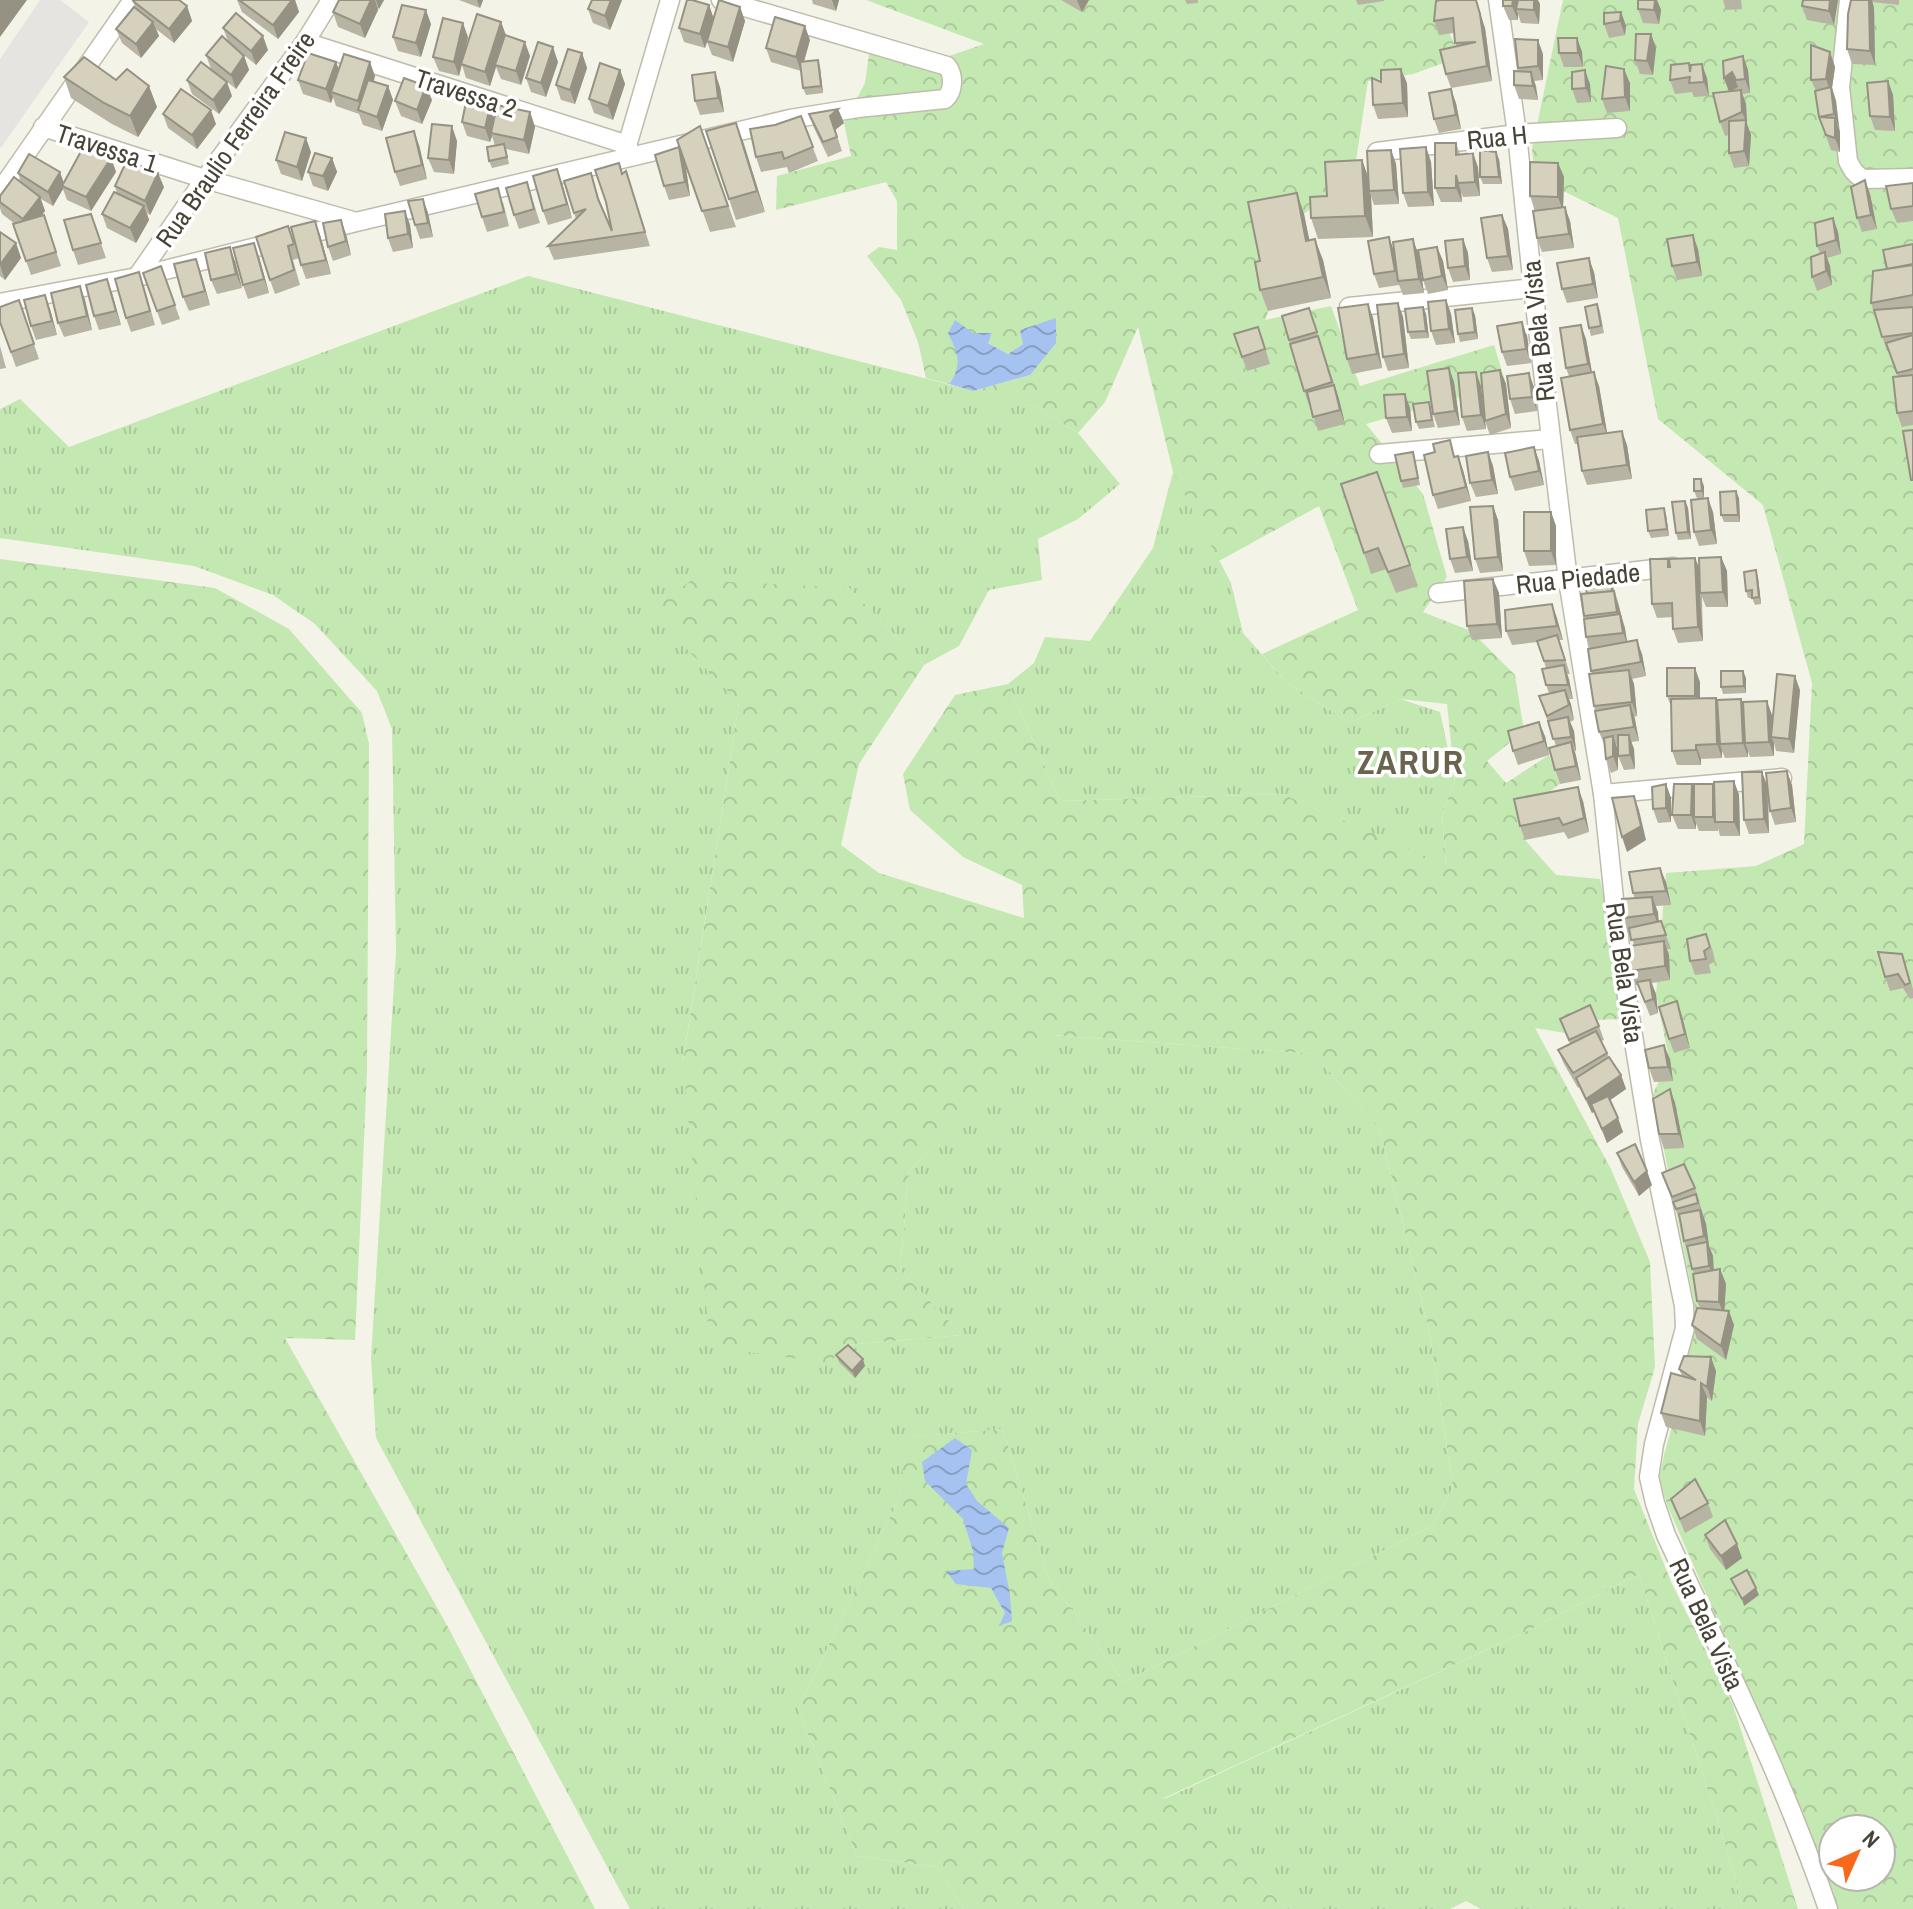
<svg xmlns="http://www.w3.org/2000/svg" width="1913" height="1909" font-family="'Archivo Narrow',sans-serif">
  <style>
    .grass { fill: url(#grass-tufts) }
    .forest { fill: url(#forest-crowns); fill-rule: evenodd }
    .parking { fill: #e5e4e0 }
    .water { fill: url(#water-waves) }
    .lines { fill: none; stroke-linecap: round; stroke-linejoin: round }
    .minor-casing { stroke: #bfbcab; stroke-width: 21 }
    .minor { stroke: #fff; stroke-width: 18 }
    .wall { fill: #b7b4a3 }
    .shaded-wall { fill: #959284 }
    .building { fill: #d5d1bd; stroke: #959284; stroke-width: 2 }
    .labels { text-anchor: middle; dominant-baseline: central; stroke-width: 7; stroke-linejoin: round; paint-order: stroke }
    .street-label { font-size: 26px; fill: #474437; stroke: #fff }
    .district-label { font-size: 34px; font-weight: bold; letter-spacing: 2px; fill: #6a644e; stroke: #fff }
  </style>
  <defs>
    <pattern id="grass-tufts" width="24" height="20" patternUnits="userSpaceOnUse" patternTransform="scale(2)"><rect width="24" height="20" fill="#c4e8b1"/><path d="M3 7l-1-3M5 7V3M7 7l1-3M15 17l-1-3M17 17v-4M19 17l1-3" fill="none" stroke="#aac899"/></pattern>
    <pattern id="forest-crowns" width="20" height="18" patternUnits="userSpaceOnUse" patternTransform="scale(2)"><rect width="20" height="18" fill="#c4e8b1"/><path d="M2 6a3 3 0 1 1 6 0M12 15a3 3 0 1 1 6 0" fill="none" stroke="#aac899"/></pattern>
    <pattern id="water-waves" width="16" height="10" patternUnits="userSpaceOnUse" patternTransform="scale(2)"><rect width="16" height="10" fill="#a5c2f0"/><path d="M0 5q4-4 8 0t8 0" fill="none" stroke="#889fc3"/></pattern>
  </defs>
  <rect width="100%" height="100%" fill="#f4f3e8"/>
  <g class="grass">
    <path d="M528,276l508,131 42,26 42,51 -42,35 -40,20 4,41 -53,10 -30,56 -35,19 -75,-77 -110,115 -56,358 162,284 117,-10 -62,-65 9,-99 142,-136 263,19 66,76 50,205 23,152 -21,39 -308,156 -76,-105 -45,-148 -93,8 -13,66 -99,206 59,147 80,11 27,42h-334l-254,-471 -5,-80 25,-407 -4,-222 -15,-38 -62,-67 -42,-29 -79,-29 -194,-28v-129l20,-10 49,48z"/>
    <path d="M1173,472l58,111 12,50 43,49 64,41 50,-24 40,13 15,69 -13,33 4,52 -164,-72 -222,7 -52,-117 26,-21 11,-26 45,4 63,-93z"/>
    <path d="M1639,1574l95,298 8,37h-261l-15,-8 -16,8h-162l-124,-110 355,-164z"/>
  </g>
  <g class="forest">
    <path d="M866,0h569l25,57 -47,17 -45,7 -14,93 -50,40 -39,106 66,-14 29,80 134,-41 12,39 -140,40 57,70 24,83 -24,35 48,19 44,44 9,56 -37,30 19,22 43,-28 11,29 -41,29 6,27 31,35 44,4 6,25 16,115 -27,1 -30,13 -30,-5 76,141 39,93 5,105 -17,57 -4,65 38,95 61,121 65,204h-56l-8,-37 -95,-298 -120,61 -355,163 124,111h-324l-27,-42 -80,-11 -59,-147 99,-206 12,-66 94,-8 45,148 76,105 308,-156 21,-39 -23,-152 -50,-205 -66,-76 -262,-19 -143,136 -9,99 62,65 -117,10 -15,18 -120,-16 -27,-285 56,-359 -89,-92 42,-31 157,8 75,77 -65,99 -18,81 38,28 145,45 -2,-33 -59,-28 -53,-47 -7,-36 52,-79 53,-11 52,117 222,-7 164,71 -4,-51 13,-33 -8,-77 -47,-5 -50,24 -64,-41 -24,-28 96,-44 -39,-104 -100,55 -46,-89 -35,-145 -33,75 -27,31 -42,-26 -63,-16 57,-16 -7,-31 -15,10 -21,-12 5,-8 -43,-1c10,22 15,29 0,51l-23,-6 -8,-36 -17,-42 -34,-44 12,-9 18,3v-49l-11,-19 -110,28 1,-34 74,-20 -7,-33 21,-40 4,-29 51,12 64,-22z"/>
    <path d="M1563,0h350v1909h-77l-66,-168 -102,-234 -9,-28 5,-24 20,-72 12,-71 -43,-218 16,-35 -13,-65 10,-121 90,-7 48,-22 8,-161 -49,-178 -105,-86 -40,-201 -83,-41 -3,-28zM1833,1829h48v48h-48z"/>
    <path d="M0,559l215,29 74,41 73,84 7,31 -2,328 -12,268 -70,-2 163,289 147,282h-595z"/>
  </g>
  <path class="parking" d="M40,0h20l29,22 -89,127v-90z"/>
  <g class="water">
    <path d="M1056,318v25l-26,32 -57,16 -24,-7c14,-20 9,-30 -1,-51l7,-13 18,13h19l-4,10 20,11 15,-10 -3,-14z"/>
    <path d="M955,1438l17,12 -6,34 11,17 32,27 -7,25 8,42 2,26 -13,5 6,-13 -14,-25 -35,-4 -10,-13 28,-2 -1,-18 -10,-32 -38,-38 -3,-19z"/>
  </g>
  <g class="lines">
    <defs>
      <g id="minor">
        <path d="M1498,0l19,134 16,154 35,292 35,214 13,124 13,93 21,129 34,166 1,22 -31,116 -5,33 6,26 11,32c57,123 118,245 162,374"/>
        <path d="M1849,0l-9,87 8,74c4,8 7,14 16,18l49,-1"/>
        <path d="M305,42l323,103"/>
        <path d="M43,127l162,52 148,42"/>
        <path d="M1377,152l140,-18 100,-6"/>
        <path d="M624,156l46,-156"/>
        <path d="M0,191l133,-191"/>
        <path d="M137,277l68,-98 100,-137 26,-42"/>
        <path d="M0,303l137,-26 219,-55 434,-103 68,-11 87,-9c9,-8 9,-24 2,-33l-226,-66"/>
        <path d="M1349,307l184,-19"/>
        <path d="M1379,454l171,-15"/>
        <path d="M1438,593l235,-26"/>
        <path d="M1603,794l179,-16"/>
      </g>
    </defs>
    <use href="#minor" class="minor-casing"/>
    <use href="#minor" class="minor"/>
  </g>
  <g class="wall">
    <path d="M237,0h58l4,12 -21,27 -36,-27z"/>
    <path d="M339,0h45l-5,9 -1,-1v2l-13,28 -27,-11 -5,-15z"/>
    <path d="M459,0h24l-3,8z"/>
    <path d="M622,0l-12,30 -17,-7 -5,-14z"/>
    <path d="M812,0h27l-3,11 -23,-7z"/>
    <path d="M1061,0h28l-7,12z"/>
    <path d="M1185,0h13v3l-11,1z"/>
    <path d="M1356,0h28v1l-26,4z"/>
    <path d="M1638,0h19l4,10 -2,14 -16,-1 -5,-14z"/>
    <path d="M1723,0h18l1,9 -16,1z"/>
    <path d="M1838,0l-4,25 -27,-5 -5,-14z"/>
    <path d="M1851,0h48v5l-27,-3 2,6 1,57 -23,-1 -5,-15z"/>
    <path d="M133,1l54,5 5,15 -18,22 -18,-14 3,7 -18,22 -19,-15 -6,-14 19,-21z"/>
    <path d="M1436,1l49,27 7,53 -41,7 -5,-14 10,-27 -2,-14 -15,2 -5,-14z"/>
    <path d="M1540,4l-1,20 -18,-1 -3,-9v6h-9l-6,-14z"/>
    <path d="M709,5l4,13 27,-11 5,14 -12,41 -21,-7 -5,-13 -2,6 -21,-6 -5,-14z"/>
    <path d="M1621,12l5,14 -1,9 -16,3 -5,-14z"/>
    <path d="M501,22l5,13 24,21 -9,29 -20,-6 -5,-12 -6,19 -24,-8 -4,-13 -3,11 -20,-5 -6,-14 35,-20 -4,17z"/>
    <path d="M431,24l-10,33 -23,-6 -5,-14z"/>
    <path d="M223,28l45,22 -12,15 -18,-15 6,6 5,14 -13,19 -25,-20 -5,-14 22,-14z"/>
    <path d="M1651,34l5,14 -3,27 -13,-1 -5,-14z"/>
    <path d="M1577,38l5,14 1,15h-19l-5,-14z"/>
    <path d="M810,40l-6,22 16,5 3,26 -17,2 -3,-7 -2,-17 -30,-9 -5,-14z"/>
    <path d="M1830,52l5,15 -3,21 4,13 4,31v20l-9,-2 -12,-33 -3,-26 -5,-11z"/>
    <path d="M582,53l5,15 -12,36 -14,-4 -5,-15z"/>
    <path d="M1543,54v26l-9,1 4,19 -19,-1 -5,-14 5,-14 -1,-3z"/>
    <path d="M1743,56l5,14 2,23 -8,1 4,10 1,20 4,11 -2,31 -15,2 -5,-15v-18l-4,1 -5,-14 9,-31z"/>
    <path d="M336,62l3,8 36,6 -1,5 14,5 5,14 -11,31 -19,-6 -4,-11 -23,-8 -3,-9 -2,6 -28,-9 -5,-14z"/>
    <path d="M558,62l-12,35 -15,-5 -5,-14z"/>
    <path d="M1689,63l2,5 16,10 2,18 -15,1 -2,-5 -17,2 -5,-14z"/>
    <path d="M620,70l5,14 -12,36 -19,-7 -5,-14z"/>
    <path d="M64,77l52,3 41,27 -19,30 -26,-13 -41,-26z"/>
    <path d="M187,80l45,16 -13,18 -27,-20z"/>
    <path d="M1888,81l5,14 2,36 -20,-1 -5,-14z"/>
    <path d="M1381,82l26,1 1,34 -30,2 -5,-14z"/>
    <path d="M1630,83v28l-23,2 -5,-14z"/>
    <path d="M1590,84l1,18 -14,1 -5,-14z"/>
    <path d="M720,87l4,25 -24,3 -5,-14z"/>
    <path d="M432,100l-10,24 -21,-8 -6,-15z"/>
    <path d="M1456,103l5,26 -22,4 -5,-14z"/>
    <path d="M490,107l4,12 36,-7 5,15 -6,27 -23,-5 3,15 -17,4 -3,-7 6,-15 -3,-10 -2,6 -23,-6 -5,-14z"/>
    <path d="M838,109l6,14 -9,7 7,21 -14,6 -14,-29 -5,-14z"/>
    <path d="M163,114l53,10 -19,25 -29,-21z"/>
    <path d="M801,116l17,45 -29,12 -2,-6 -26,5 -5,-15 19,-32z"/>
    <path d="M736,123l29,89 -29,8 -7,-21z"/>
    <path d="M700,126l36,101 -26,5 -25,-70 5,34 -21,4 -5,-14 15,-39z"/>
    <path d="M457,141l-3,33 -20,-2 -6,-14z"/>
    <path d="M1456,143l4,11 18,13 2,29 -17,1 -2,-5 1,10h-21l-6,-14z"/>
    <path d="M419,145l8,34 -27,7 -5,-14z"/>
    <path d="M1426,147l5,15 3,44 -26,1 -5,-14z"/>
    <path d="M1391,150l5,14 3,40 -25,1 -3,-9 2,41 -55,2 -7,-21 16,-22 35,-36 6,17z"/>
    <path d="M311,152l-9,29 -21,-7 -5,-14z"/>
    <path d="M111,158l5,14 -25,39 -24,-11 -4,-11 -10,17 -12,-7 4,12 -4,5 3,-1 17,51 -30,9 -18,-51h2l-13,-10 -2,-6v-12l21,-14 -3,-9 46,10z"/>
    <path d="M332,158l5,14 -9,19 -15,-5 -5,-14z"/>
    <path d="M1499,159l3,25h-19l-3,-7z"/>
    <path d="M619,163l4,11 3,-2 24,74 -96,14 -6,-14 28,-27 -12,-38 27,-8 11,35 10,23z"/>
    <path d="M1558,163l6,14 -1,30 7,14 4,27 -32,4 -5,-14 -2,-27 -5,-15z"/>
    <path d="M1865,180l5,14 7,35 -15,3 -5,-14z"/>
    <path d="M527,182l13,41 -21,6 -5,-14z"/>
    <path d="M562,183l10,35 -24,7 -5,-14z"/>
    <path d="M1913,183v38l-16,2 -6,-14z"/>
    <path d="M115,186l49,1 -14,28 -3,-2 2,7 -13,23 -29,-15 -5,-14 15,-20z"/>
    <path d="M1297,193l7,21 5,26 14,20 8,38 -63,13 -8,-21v-29z"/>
    <path d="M423,199l5,14 5,24 -13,2 -5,-14z"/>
    <path d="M503,202l6,24 -22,6 -5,-15z"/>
    <path d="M405,211l5,14 3,23 -20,4 -5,-14z"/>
    <path d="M91,214l15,44 -28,7 -5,-15z"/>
    <path d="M1502,215l6,14 5,41 -21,2 -5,-14z"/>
    <path d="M1833,218l5,14 3,22 -14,4 3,8 2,19 -15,6 -5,-14 8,-24 -3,-7z"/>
    <path d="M288,226l11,32 -6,2 7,25 -25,9 -5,-14z"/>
    <path d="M0,232l16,11 5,15 -16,22 -5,-4z"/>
    <path d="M346,234l5,21 -18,6 -5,-14z"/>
    <path d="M320,235l11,39 -25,5 -5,-14z"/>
    <path d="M1463,239l5,14 2,27 -17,2 -5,-14z"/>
    <path d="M1913,244v181l-11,2 -5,-14 1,-37 -9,-25h-2l-16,-48 16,-34z"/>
    <path d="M1437,247l6,14 5,29 -20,4 -5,-14 -5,-24 6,37 -21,2 -4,-10 -20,3 -5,-14 44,-21z"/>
    <path d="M1698,249l4,27 -25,4 -5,-14z"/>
    <path d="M259,257l10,36 -21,6 -5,-14z"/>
    <path d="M196,259l14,46 -21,6 -6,-14z"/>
    <path d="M235,261l7,27 -25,6 -6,-14z"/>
    <path d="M161,266l19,53 -18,6 -19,-52z"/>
    <path d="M1594,272l4,26 -31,5 -5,-14z"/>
    <path d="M107,279l14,46 -22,5 -5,-14z"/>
    <path d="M80,286l5,14 7,30 -28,7 -6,-14z"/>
    <path d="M144,286l11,39 -24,7 -5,-14z"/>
    <path d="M19,300l20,59 -23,8 -16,-45z"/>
    <path d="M1446,300l5,14 4,29 -19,2 -5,-14z"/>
    <path d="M1398,303l5,14 6,51 -21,3 -5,-14z"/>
    <path d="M1368,304l5,14 9,50 -30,6 -5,-15z"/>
    <path d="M1597,304l3,7 4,22 -13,3 -2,-8z"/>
    <path d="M1423,307l3,7 3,24 -18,1 -3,-7z"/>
    <path d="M1309,308l30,91 6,25 -27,7 -8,-26h-1l-5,-14 -15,-51z"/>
    <path d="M50,309l7,26 -21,5 -5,-14z"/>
    <path d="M1475,315l3,24 -18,3 -2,-8z"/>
    <path d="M1522,322l5,14 4,27 -24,3 -5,-14z"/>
    <path d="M1586,339l6,34 7,13 8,47 20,12 5,34 -45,6 -5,-14 -4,-27h-3l-5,-14 -1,-54 -3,-8z"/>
    <path d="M1263,341l7,23 -23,7 -5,-14z"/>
    <path d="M0,346l6,22 -6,1z"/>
    <path d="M1449,368l5,14 6,43 -22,3 -5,-14z"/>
    <path d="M1500,370l6,14 5,44 -21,7 -5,-14z"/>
    <path d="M1476,372l10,57 -19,2 -5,-14z"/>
    <path d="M1534,387l3,24 -22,3 -5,-15z"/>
    <path d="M1429,402l6,25 -16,2 -3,-7z"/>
    <path d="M1410,408l2,23 -20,2 -6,-15z"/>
    <path d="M1534,447l5,14 5,24 -29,6 -5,-14z"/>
    <path d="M1488,452l5,14 5,28 -22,3 -6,-14z"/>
    <path d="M1456,457l7,13 8,31 -33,8 -5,-14z"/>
    <path d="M1415,459l5,26 -17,3 -2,-7z"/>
    <path d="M1377,472l41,114 -22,7 -10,-24 -15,5 -7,-21z"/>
    <path d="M1704,486v12h-7l-3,-7z"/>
    <path d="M1739,498l1,24h-16l-3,-7z"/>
    <path d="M1685,501l3,7 3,31 -13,1 -2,-7z"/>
    <path d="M1493,506l5,14 5,51 -23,2 -5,-14z"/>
    <path d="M1551,512l5,14v39l-27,1 -5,-15z"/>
    <path d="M1713,512l4,32 -18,2 -5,-14z"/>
    <path d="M1666,515l3,21 -18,2 -3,-7z"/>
    <path d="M1468,541l5,30 -18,2 -5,-14z"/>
    <path d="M1721,557l6,14 1,36h-22l-4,-10 1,44 -25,2 -5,-14v-12l-16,1 -5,-14 18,-40 25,-6 4,10z"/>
    <path d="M1756,570l2,7 3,27 -6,1 -3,-7h-4l-2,-7z"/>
    <path d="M1493,579l6,14 3,45 -30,2 -5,-14z"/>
    <path d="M1611,579l8,26 8,37 15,12 4,22 -14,3 2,5 3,32 -3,1 5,24 -8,1 3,7 1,20 -11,1 -6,-14v-12l-2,1 2,5v20l-7,3 -5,-14 -1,-13 -6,-14 -5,-26 -4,-58 -4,-11 -2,-21 3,-22z"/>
    <path d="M1552,604l11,36h-4l11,34h-3l6,25h-4l5,21 -4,2 4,9 2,20h-1l6,29 -21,4 -5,-14 1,-24 -17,-50 10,-3 -3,-8v-17l-8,-26 -26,3 -6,-14z"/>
    <path d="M1746,678v15l-23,1 -2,-7z"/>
    <path d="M1700,682v16l17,5 26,2 29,10 1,8 27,-33 -6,63 -18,-2 -2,-8v13l-24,1 -2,-6v6l-23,1 -3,-7v7l-21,1v6h-24l-5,-14 -1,-45 -4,-10z"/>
    <path d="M1545,736l4,19 -31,10 -5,-14z"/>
    <path d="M1762,772l5,12 25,1 4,37 -21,3 -5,-14 -2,-21 1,43 -20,1 -5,-14z"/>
    <path d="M1734,781l5,14 1,41h-20l-2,-8v3h-19l-3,-8v6h-18l-6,-14 22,-25 19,-6 2,6z"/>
    <path d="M1666,784l5,14v24l-13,1 -5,-14z"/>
    <path d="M1583,801l6,31 -21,7 -4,-7 -39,8 -5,-14z"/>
    <path d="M1666,882l5,23 -15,1 3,16 2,-1 10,28h-4l2,6 1,25 -18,3 4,11 2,19 -8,3 -12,-31h-3l-5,-14 4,-26 -4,-14 -2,1 -5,-14 12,-19 -2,-6z"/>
    <path d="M1687,939l25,9 3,13 -6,4 2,8 -16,2 -5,-14z"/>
    <path d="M1907,969l6,20v9l-3,1 -7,-11 -13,3 -5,-14z"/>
    <path d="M1682,1016l8,32 -16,5 -5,-14z"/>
    <path d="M1560,1019l39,7 5,14 -3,1 8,16 12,18 5,14 -16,11 13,32 -16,11 -13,-31 -2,1 -13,-26 -1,1 -14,-24 -6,-14 12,-6z"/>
    <path d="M1670,1059l3,22 -19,1 -5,-14z"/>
    <path d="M1670,1089l5,14 9,45 -20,1 -5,-15z"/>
    <path d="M1617,1153l35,32 -13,11 -17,-29z"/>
    <path d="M1662,1173l33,15 5,14h-1l7,22 3,22 4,10 1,15 6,-2 6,15 -2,26 10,15 -8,35 -29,-21 -5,-14 8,-17 -3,-7 -3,-27 -5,-19 -5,-14 -4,-20z"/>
    <path d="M836,1355l29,11 -10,12 -16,-16z"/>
    <path d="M1679,1369l37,2 -4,30 -5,-4 -2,39 -39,-9 -5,-14 21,-37z"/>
    <path d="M1671,1499l37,4 5,14 -28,16z"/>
    <path d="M1705,1535l37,23 -16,12 -16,-21z"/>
  </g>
  <g class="shaded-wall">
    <path d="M0,0h27l-27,37z"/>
    <path d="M292,0h3l4,12 -21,27 -5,-14z"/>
    <path d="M371,0h4l3,10 -13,28 -5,-14z"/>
    <path d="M376,0h8l-5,9z"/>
    <path d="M477,0h6l-3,8z"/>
    <path d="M611,0h11l-12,30 -5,-14z"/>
    <path d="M832,0h7l-3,11z"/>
    <path d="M1077,0h12l-7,12z"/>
    <path d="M1476,0l9,28 7,53 -5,-15z"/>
    <path d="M1513,0h6l-3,9 2,5v6l-6,-14z"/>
    <path d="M1534,0h4l2,4 -1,20 -5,-14z"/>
    <path d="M1655,0h2l4,10 -2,14 -5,-14z"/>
    <path d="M1831,0h7l-4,25 -5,-14z"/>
    <path d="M1869,0h3l2,8 1,57 -5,-14z"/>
    <path d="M709,5l5,14 -9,29 -5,-14z"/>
    <path d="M187,6l5,15 -18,22 -5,-14z"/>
    <path d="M740,7l5,14 -12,41 -5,-15z"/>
    <path d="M426,10l5,14 -10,33 -5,-14z"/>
    <path d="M1621,12l5,14 -1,9 -5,-14z"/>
    <path d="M153,22l6,14 -18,22 -5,-14z"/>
    <path d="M501,22l5,14 -11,29 1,2 -6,19 -5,-14z"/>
    <path d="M463,23l5,14 -9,39 -5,-14z"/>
    <path d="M805,26l5,14 -9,31 -5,-14z"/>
    <path d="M1651,34l5,14 -3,27 -6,-14z"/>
    <path d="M263,36l5,14 -12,15 -5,-14z"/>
    <path d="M1577,38l5,14 1,15 -5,-14z"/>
    <path d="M1538,40l5,14v26l-5,-14z"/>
    <path d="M525,42l5,14 -9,29 -5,-14z"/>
    <path d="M553,47l5,15 -12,35 -5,-14z"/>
    <path d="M1830,52l5,15 -3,21 4,13 3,27 -5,-14 -3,-21 -5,-14z"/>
    <path d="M582,53l5,15 -12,36 -5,-14z"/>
    <path d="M244,56l5,14 -13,19 -5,-14z"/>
    <path d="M1743,56l5,14 2,23 -5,-14z"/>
    <path d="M818,60l2,7 3,26 -2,-7z"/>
    <path d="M336,62l5,14 -10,16 2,5 -2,6 -5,-14z"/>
    <path d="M370,62l5,14 -11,37 -2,-1 -4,-11z"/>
    <path d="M1702,64l5,14 2,18 -5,-14z"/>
    <path d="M1401,69l6,14 1,34 -5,-14z"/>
    <path d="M1624,69l6,14v28l-5,-14z"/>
    <path d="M620,70l5,14 -12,36 -5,-14z"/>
    <path d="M1585,70l5,14 1,18 -5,-14z"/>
    <path d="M715,72l5,15 4,25 -6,-14z"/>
    <path d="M1531,72l5,14 2,14 -5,-14z"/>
    <path d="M1732,72l6,15 -9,5 -5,-14z"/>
    <path d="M1888,81l5,14 2,36 -5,-14z"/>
    <path d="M227,82l5,14 -13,18 -6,-14z"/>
    <path d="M149,86l8,21 -19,30 -8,-21z"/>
    <path d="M388,86l5,14 -11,31 -5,-14z"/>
    <path d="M426,86l6,14 -10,24 -5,-14z"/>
    <path d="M1451,89l5,14 5,26 -5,-14z"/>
    <path d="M1741,90l5,14 1,20 4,11 -2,31 -5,-15 2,-29 -4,-10z"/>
    <path d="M490,107l5,14 -4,12 1,3 -2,6 -5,-14z"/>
    <path d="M838,109l6,14 -9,7 -5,-14z"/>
    <path d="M211,110l5,14 -19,25 -5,-14z"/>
    <path d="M530,112l5,15 -6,27 -5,-14z"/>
    <path d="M1835,118l5,14v20l-5,-14z"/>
    <path d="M736,123l8,21 21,68 -8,-21z"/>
    <path d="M452,126l5,15 -3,33 -5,-14z"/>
    <path d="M414,131l5,14 8,34 -5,-14z"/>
    <path d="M306,138l5,14 -9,29 -5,-14z"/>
    <path d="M679,147l6,14 5,35 -5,-14z"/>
    <path d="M1426,147l5,15 3,44 -6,-14z"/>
    <path d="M1391,150l5,14 3,40 -5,-14z"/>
    <path d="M1496,152l3,7 3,25 -3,-7z"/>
    <path d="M1473,153l5,14 2,29 -5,-14z"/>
    <path d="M111,158l5,14 -25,39 -5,-14z"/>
    <path d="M332,158l5,14 -9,19 -5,-15z"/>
    <path d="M1362,160l8,22 -1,9 2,5 2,41 -8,-21z"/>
    <path d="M1558,163l6,14 -1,34 -5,-14z"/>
    <path d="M557,169l5,14 10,35 -5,-14z"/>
    <path d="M60,172l5,14h-3l1,3 -10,17 -5,-14z"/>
    <path d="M158,173l6,14 -14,28 -5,-14z"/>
    <path d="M1456,175l5,17 1,10 -6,-14z"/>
    <path d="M1865,180l5,14 7,35 -6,-14z"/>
    <path d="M1297,193l7,21 10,48 -8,-21z"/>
    <path d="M40,197l5,14 -17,22 -5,-14z"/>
    <path d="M423,199l5,14 5,24 -5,-14z"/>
    <path d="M144,206l5,14 -13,23 -6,-15z"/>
    <path d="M1565,207l5,14 4,27 -5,-14z"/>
    <path d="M405,211l5,14 3,23 -5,-14z"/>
    <path d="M1502,215l6,14 5,41 -5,-14z"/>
    <path d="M1833,218l5,14 3,22 -5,-14z"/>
    <path d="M341,220l5,14 5,21 -5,-14z"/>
    <path d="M315,221l5,14 11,39 -5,-14z"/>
    <path d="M1693,235l5,14 4,27 -5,-14z"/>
    <path d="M1389,237l5,14 6,34 -5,-14z"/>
    <path d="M1315,239l8,21 8,38 -8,-21z"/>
    <path d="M1413,239l5,14 6,40 -5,-14z"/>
    <path d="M1463,239l5,14 2,27 -5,-14z"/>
    <path d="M16,243l5,15 -16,22 -5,-15z"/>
    <path d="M254,243l5,14 10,36 -5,-14z"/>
    <path d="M230,247l5,14 7,27 -6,-14z"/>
    <path d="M1437,247l6,14 5,29 -6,-14z"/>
    <path d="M1825,252l5,14 2,19 -6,-14z"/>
    <path d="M1589,258l5,14 4,26 -5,-14z"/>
    <path d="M196,259l5,14 9,32 -5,-14z"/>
    <path d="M107,279l5,14 9,32 -5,-14z"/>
    <path d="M80,286l5,14 7,30 -5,-14z"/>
    <path d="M45,295l5,14 7,26 -5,-14z"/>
    <path d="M1446,300l5,14 4,29 -6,-14z"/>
    <path d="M1398,303l5,14 6,51 -5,-14z"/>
    <path d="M1368,304l5,14 9,50 -5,-14z"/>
    <path d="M1423,307l3,7 3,24 -3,-7z"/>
    <path d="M1472,308l3,7 3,24 -3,-7z"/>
    <path d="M1522,322l5,14 4,27 -5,-14z"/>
    <path d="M1581,325l5,14 7,39 -5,-14z"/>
    <path d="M1318,336l21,63 6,25 -5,-14 -5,-22z"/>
    <path d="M1449,368l5,14 6,43 -5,-14z"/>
    <path d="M1500,370l6,14 5,44 -5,-14z"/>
    <path d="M1476,372l5,14 5,43 -5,-14z"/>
    <path d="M1594,372l5,14 9,52 -5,-14z"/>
    <path d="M1529,373l5,14 3,24 -5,-14z"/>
    <path d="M1405,394l5,14 2,23 -5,-14z"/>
    <path d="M1622,431l5,14 5,34 -5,-14z"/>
    <path d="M1534,447l5,14 5,24 -5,-14z"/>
    <path d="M1488,452l5,14 5,28 -6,-14z"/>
    <path d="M1458,456l5,14 8,31 -5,-14z"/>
    <path d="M1701,479l3,7v12l-2,-7z"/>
    <path d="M1736,491l3,7 1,24 -2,-7z"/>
    <path d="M1708,498l5,14 4,32 -6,-14z"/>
    <path d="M1685,501l3,7 3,31 -3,-7z"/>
    <path d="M1493,506l5,14 5,51 -5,-14z"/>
    <path d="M1664,508l2,7 3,21 -2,-7z"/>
    <path d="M1551,512l5,14v39l-5,-14z"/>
    <path d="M1463,527l5,14 5,30 -6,-14z"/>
    <path d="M1721,557l6,14 1,36 -5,-15z"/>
    <path d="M1695,558l6,14 -1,21 3,48 -5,-14z"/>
    <path d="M1756,570l2,7 3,27 -2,-7z"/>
    <path d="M1493,579l6,14 3,45 -5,-14z"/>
    <path d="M1614,591l11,37 3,19 -11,-35z"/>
    <path d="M1552,604l5,14 6,22 -6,-14z"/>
    <path d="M1637,640l5,14 4,22 -5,-14z"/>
    <path d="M1564,665l5,14 4,20 -5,-14z"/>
    <path d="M1695,668l5,14v28l-5,-14z"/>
    <path d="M1629,670l5,14 3,32 -5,-14z"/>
    <path d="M1743,671l3,7v15l-2,-7z"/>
    <path d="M1795,676l5,14 -6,63 -5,-14z"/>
    <path d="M1565,690l6,14 3,16 -5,-15z"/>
    <path d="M1716,698l5,14 -1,32 2,7v7l-5,-14z"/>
    <path d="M1741,699l5,14 -1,30 3,8v6l-5,-14z"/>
    <path d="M1767,701l5,14 1,22h-2l3,6v13l-5,-14z"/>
    <path d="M1630,705l5,14 4,22 -5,-14z"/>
    <path d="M1568,717l6,14 2,20 -5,-14z"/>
    <path d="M1539,722l6,14 4,19 -5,-14z"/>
    <path d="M1629,735l5,14 1,20 -5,-14z"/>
    <path d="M1613,736l5,14v20l-5,-14z"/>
    <path d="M1571,742l5,14 5,24 -5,-14z"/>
    <path d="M1696,745l5,14v6l-5,-15z"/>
    <path d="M1787,771l5,14 4,37 -5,-14z"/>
    <path d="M1762,772l5,14 2,47 -5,-14z"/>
    <path d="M1734,781l5,14 1,41 -6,-14z"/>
    <path d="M1666,784l5,14v24l-5,-14z"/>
    <path d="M1692,784l5,14 -3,19 2,6v6l-5,-14z"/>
    <path d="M1713,784l5,14 -3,24 3,9 -5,-14z"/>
    <path d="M1578,787l5,14 6,31 -5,-14z"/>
    <path d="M1634,796l5,14 7,30 -19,12 -5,-15z"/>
    <path d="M1660,868l6,14 5,23 -5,-14z"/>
    <path d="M1652,897l6,15 1,16 -5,-14z"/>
    <path d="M1664,941l5,14 1,25 -5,-14z"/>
    <path d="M1650,980l6,14 2,19 -5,-14z"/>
    <path d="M1677,1001l5,15 8,32 -5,-14z"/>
    <path d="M1664,1045l6,14 3,22 -5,-14z"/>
    <path d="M1621,1075l5,14 -34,24 -6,-14z"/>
    <path d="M1670,1089l5,14 9,45 -5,-14z"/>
    <path d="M1618,1118l5,14 -16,11 -5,-14z"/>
    <path d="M1647,1171l5,14 -13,11 -5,-14z"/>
    <path d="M1696,1194l10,30 3,22 4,10 1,24 -5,-14 -1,-21 -4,-9 -3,-25z"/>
    <path d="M1720,1269l6,15 -2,32 -5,-14z"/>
    <path d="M1729,1311l5,14 -8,35 -5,-14z"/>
    <path d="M1711,1357l5,14 -4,30 -5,-14z"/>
    <path d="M863,1359l2,7 -10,12 -3,-7z"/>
    <path d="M1701,1383l6,14 -2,39 -5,-15z"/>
    <path d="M1737,1544l5,14 -16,12 -5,-14z"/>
    <path d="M1756,1588l3,7 -15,11 -2,-7z"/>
  </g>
  <g class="building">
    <path d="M134,0h45l8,6 -18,23 -36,-28z"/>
    <path d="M239,0h53l-19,25z"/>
    <path d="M339,0h32l-11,24 -27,-12z"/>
    <path d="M592,0h19l-6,16 -17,-7z"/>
    <path d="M687,0h5l17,5 -9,29 -21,-6z"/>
    <path d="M719,0l21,7 -12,40 -21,-6z"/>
    <path d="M1440,0h36l4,14 7,52 -41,8 -6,-24 36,-8 -21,1 -2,-25 -19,3 2,-20z"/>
    <path d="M1503,0h10l-1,6h-9z"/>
    <path d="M1518,0h16v10l-18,-1z"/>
    <path d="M1638,0h17l-1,10 -16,-1z"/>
    <path d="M1803,0h27l-1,11 -27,-5z"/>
    <path d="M1851,0h18l1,51 -23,-2 1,-35z"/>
    <path d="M402,5l24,5 -10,33 -23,-6z"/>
    <path d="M134,7l19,15 -17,22 -20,-15z"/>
    <path d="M1621,12l-1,9 -16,3v-11z"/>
    <path d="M236,13l27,23 -12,15 -28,-23z"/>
    <path d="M477,14l24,8 -16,50 -24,-8z"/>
    <path d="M775,17l30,9 -9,31 -30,-9z"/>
    <path d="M443,18l20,5 -9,39 -21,-5z"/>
    <path d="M1636,34h15l-4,27 -12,-1z"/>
    <path d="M505,35l20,7 -9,29 -21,-6z"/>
    <path d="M222,36l22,20 -13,19 -25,-20z"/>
    <path d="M1558,38h19l1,15h-19z"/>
    <path d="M1515,39l23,1v26l-20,2z"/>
    <path d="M538,42l15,5 -12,36 -15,-5z"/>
    <path d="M1811,45l19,7 -4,27 -15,1z"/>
    <path d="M568,49l14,4 -12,37 -14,-5z"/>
    <path d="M308,53l28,9 -10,27 -28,-9z"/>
    <path d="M344,54l26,8 -12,39 -27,-9z"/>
    <path d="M1743,56l2,23 -9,1 -4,-8 -8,6 -1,-17z"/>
    <path d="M84,57l32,23 11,-11 22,17 -19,30 -26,-13 -40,-26z"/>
    <path d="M818,60l3,26 -18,2 -3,-26z"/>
    <path d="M201,62l26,20 -14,18 -26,-20z"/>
    <path d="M600,63l20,7 -12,36 -19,-7z"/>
    <path d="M1689,63l1,9 1,-7 11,-1 2,18 -15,1 1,-6 -20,3 1,-15z"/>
    <path d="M1606,66l18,3 1,28 -23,2z"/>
    <path d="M1401,69l2,34 -30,2 -1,-27 9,4v-12z"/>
    <path d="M1585,70l1,18 -14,1v-17z"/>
    <path d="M1514,71l17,1 2,14 -19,-1z"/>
    <path d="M715,72l3,26 -23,3 -3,-26z"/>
    <path d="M404,78l22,8 -9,24 -22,-9z"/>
    <path d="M368,80l20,6 -11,31 -19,-7z"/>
    <path d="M1888,81l2,36 -20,-1 -3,-33z"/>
    <path d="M1831,87l3,27 -15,3 16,1v20l-9,-3 -7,-18 -4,-26z"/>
    <path d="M181,89l30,21 -19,25 -29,-21z"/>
    <path d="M1451,89l5,26 -22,4 -5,-26z"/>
    <path d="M1741,90l1,22 -22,10 -7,-29z"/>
    <path d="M466,102l24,5 -5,21 -23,-6z"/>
    <path d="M497,105l33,7 -6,28 -33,-7z"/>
    <path d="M838,109l-8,7 7,21 -14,5 -14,-28z"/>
    <path d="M801,116l12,31 -29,12 -2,-7 -26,5 -6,-28 25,-4z"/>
    <path d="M1746,120l-2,31 -15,2v-32z"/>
    <path d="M736,123l21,68 -28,8 -23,-68z"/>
    <path d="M432,124l20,2 -3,34 -21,-2z"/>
    <path d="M700,126l28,80 -26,5 -25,-71z"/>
    <path d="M414,131l8,34 -27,7 -9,-34z"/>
    <path d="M285,132l21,6 -9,29 -21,-7z"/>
    <path d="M1435,143h21v12l17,-2 2,29 -17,1 -2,-8v13h-21z"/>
    <path d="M85,144l26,14 -25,39 -24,-11z"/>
    <path d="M504,144l3,13 -18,4 -2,-14z"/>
    <path d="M679,147l6,35 -21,4 -9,-31z"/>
    <path d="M1426,147l2,45 -25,1 -3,-44z"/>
    <path d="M1391,150l3,40 -25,1 -2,-40z"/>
    <path d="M1480,150l16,2 3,25h-19z"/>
    <path d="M315,153l17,5 -9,18 -15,-4z"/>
    <path d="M29,154l31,18 -12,20 -30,-19z"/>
    <path d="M127,160l31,13 -13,28 -30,-15z"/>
    <path d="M1362,160l3,56 -54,2 -1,-21 17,-1 -2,-34z"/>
    <path d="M1530,162l28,1v34l-28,-1z"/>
    <path d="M619,163l3,11 4,-3 19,61 -97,14 38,-37 -12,4 -10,-32 27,-8 7,26 14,32 -6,-29 -11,-32z"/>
    <path d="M557,169l10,35 -24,7 -10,-35z"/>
    <path d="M14,177l26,20 -17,22 -23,-17v-6z"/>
    <path d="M1865,180l6,35 -14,3 -6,-31z"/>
    <path d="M527,182l7,27 -20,6 -8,-27z"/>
    <path d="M1913,183v23l-22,3 -5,-23z"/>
    <path d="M498,188l6,24 -22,5 -7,-23z"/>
    <path d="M114,192l30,14 -14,22 -28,-14z"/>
    <path d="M1297,193l9,48 9,-2 8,38 -63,13 -5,-28 5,-1 -12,-59z"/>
    <path d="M423,199l5,24 -13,2 -7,-24z"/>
    <path d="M1565,207l4,27 -32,4 -4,-27z"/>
    <path d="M405,211l3,23 -20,4 -3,-24z"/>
    <path d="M91,214l10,29 -28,7 -9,-30z"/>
    <path d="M44,215l12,37 -30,9 -13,-37z"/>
    <path d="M1502,215l6,41 -21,2 -6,-40z"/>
    <path d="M1833,218l3,22 -19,6 -2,-23z"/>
    <path d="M341,220l5,21 -18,6 -5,-24z"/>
    <path d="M315,221l11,39 -25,5 -10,-38z"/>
    <path d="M288,226l6,18 -6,2 6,24 -24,10 -14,-43z"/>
    <path d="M0,232l16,11 -16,22z"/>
    <path d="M1693,235l4,27 -25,4 -5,-27z"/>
    <path d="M1389,237l6,34 -21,3 -6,-33z"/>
    <path d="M1413,239l6,40 -21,2 -5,-39z"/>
    <path d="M1463,239l2,27 -17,2 -3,-27z"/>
    <path d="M254,243l10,36 -21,6 -10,-37z"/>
    <path d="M1913,244v20l-26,5 -4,-19z"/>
    <path d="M230,247l6,27 -25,6 -6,-27z"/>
    <path d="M1437,247l5,29 -19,4 -5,-30z"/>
    <path d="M1825,252l1,19 -14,6 -1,-20z"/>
    <path d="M1589,258l4,26 -31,5 -5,-26z"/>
    <path d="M196,259l9,32 -22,6 -9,-33z"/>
    <path d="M1913,265v30l-42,8 2,-32z"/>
    <path d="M161,266l14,39 -18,6 -14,-38z"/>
    <path d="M139,272l11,39 -24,7 -11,-39z"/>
    <path d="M107,279l9,32 -22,5 -8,-31z"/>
    <path d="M80,286l7,30 -29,7 -7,-30z"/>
    <path d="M45,295l7,26 -21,5 -7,-26z"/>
    <path d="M19,300l15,44 -23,8 -11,-30v-15z"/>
    <path d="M1446,300l3,29 -18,2 -3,-29z"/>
    <path d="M1398,303l6,51 -21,3 -6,-52z"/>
    <path d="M1368,304l9,50 -30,5 -9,-51z"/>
    <path d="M1597,304l4,22 -12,2 -4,-21z"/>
    <path d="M1423,307l3,24 -18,1 -3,-23z"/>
    <path d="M1913,307v26l-31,4 -8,-27z"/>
    <path d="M1309,308l8,24 -28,8 -7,-24z"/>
    <path d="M1472,308l3,24 -17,2 -3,-24z"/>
    <path d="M1522,322l4,27 -24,3 -5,-26z"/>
    <path d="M1581,325l7,39 -22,4 -6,-40z"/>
    <path d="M1258,327l7,22 -23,8 -8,-23z"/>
    <path d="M1913,335v34l-16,4 -11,-30z"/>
    <path d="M1318,336l14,46 -28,9 -14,-47z"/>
    <path d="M1449,368l6,43 -22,3 -6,-43z"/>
    <path d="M1500,370l6,44 -21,7 -4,-48z"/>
    <path d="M1476,372l5,43 -19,2 -4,-44z"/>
    <path d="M1594,372l9,52 -33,6 -9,-52z"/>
    <path d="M1529,373l3,24 -22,2 -3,-23z"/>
    <path d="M1913,375v36l-16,2 -4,-36z"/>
    <path d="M1334,385l6,25 -27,7 -6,-25z"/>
    <path d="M1405,394l2,23 -21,1 -2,-23z"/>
    <path d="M1429,402l3,18 -16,2 -3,-18z"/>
    <path d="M1913,430v50h-2l-8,-49z"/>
    <path d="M1622,431l5,34 -45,6 -5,-34z"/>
    <path d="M1450,440l4,17 4,-1 8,31 -33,8 -9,-40 11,-3 -2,-8z"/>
    <path d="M1534,447l5,24 -29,6 -5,-24z"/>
    <path d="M1413,452l5,26 -17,3 -6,-26z"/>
    <path d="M1488,452l4,28 -22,3 -4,-27z"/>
    <path d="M1377,472l33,93 -22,7 -10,-24 -14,5 -23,-69z"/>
    <path d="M1694,479h7l1,12h-8z"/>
    <path d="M1736,491l2,24h-17l-1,-23z"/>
    <path d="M1708,498l3,32 -17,2 -3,-32z"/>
    <path d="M1685,501l3,31 -12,1 -4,-31z"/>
    <path d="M1493,506l5,51 -23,2 -5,-52z"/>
    <path d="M1664,508l3,21 -19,2 -2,-21z"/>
    <rect x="1524" y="512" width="27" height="39"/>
    <path d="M1463,527l4,30 -17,2 -4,-30z"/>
    <path d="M1721,557l2,35 -23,1 -1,-35z"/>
    <path d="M1695,558l3,69 -25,2 -1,-26 -20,1 -2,-45h18v8h2l-1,-8z"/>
    <path d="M1756,570l3,27 -7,1v-8l-6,1 -2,-19z"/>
    <path d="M1493,579l4,45 -30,2 -3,-45z"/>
    <path d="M1611,579l1,12 -25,3 -2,-12z"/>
    <path d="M1614,591l3,21 -33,4 -3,-22z"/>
    <path d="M1552,604l5,22 -51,5 -1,-21z"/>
    <path d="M1620,614l3,19 -37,4 -2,-18z"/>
    <path d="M1557,635l8,25 -21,1 -7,-20z"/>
    <path d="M1637,640l4,22 -50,9 -3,-22z"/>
    <path d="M1564,665l4,20h-22l-4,-16z"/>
    <rect x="1667" y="668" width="28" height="28"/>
    <path d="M1629,670l3,32 -38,4 -5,-32z"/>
    <path d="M1721,671h22l1,15 -23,1z"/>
    <path d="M1777,674l18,2 -6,63 -18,-2z"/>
    <path d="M1565,690l4,15 -22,11 -8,-20z"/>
    <path d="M1716,698l1,46 -21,1v5l-24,1 -1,-52z"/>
    <path d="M1741,699l2,44 -23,1 -3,-44z"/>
    <path d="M1767,701l2,41 -24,1 -2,-41z"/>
    <path d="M1630,705l4,22 -35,5 -4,-21z"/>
    <path d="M1568,717l3,20 -18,2 -5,-18z"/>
    <path d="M1539,722l5,19 -31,10 -5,-20z"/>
    <path d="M1618,735h11l1,20 -12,1z"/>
    <path d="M1613,736v20l-7,3 -2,-21z"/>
    <path d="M1571,742l5,24 -21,4 -6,-22z"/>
    <path d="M1787,771l4,37 -21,3 -4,-38z"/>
    <path d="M1742,772h20l2,47 -20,1z"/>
    <path d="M1734,781v41h-19l-1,-40z"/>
    <path d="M1666,784v24l-13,1 -1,-22z"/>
    <path d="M1674,784h18l-1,31h-19z"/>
    <rect x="1694" y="784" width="19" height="33"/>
    <path d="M1578,787l6,31 -21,7 -4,-7 -39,8 -6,-27z"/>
    <path d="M1634,796l7,30 -19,11 -10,-39z"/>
    <path d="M1660,868l6,23 -33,2 -4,-21z"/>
    <path d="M1652,897l2,17 -31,4 -1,-19z"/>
    <path d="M1661,921l5,14 -35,5 -2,-12z"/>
    <path d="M1706,934l4,13 -6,4 2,8 -16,2 -3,-22z"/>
    <path d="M1664,941l1,25 -35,5v-25z"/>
    <path d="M1878,952l24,2 8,29 -5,2 -7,-11 -13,3z"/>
    <path d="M1650,980l3,19 -8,3 -8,-20z"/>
    <path d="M1677,1001l8,33 -16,5 -10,-32z"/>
    <path d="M1590,1005l9,21 -30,14 -9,-21z"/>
    <path d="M1596,1031l11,22 -34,20 -15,-23z"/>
    <path d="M1664,1045l4,22 -19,1 -4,-18z"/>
    <path d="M1609,1057l12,18 -35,24 -10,-21z"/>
    <path d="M1670,1089l9,45h-20l-6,-35z"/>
    <path d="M1608,1096l10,22 -16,11 -11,-25z"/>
    <path d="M1635,1144l12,27 -13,11 -17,-29z"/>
    <path d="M1684,1164l11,24 -23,9 -10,-24z"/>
    <path d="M1696,1194l2,9 -22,6 -3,-7z"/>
    <path d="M1700,1210l4,26 -20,5 -5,-27z"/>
    <path d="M1707,1242l2,24 -17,3 -5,-23z"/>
    <path d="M1720,1269l-1,33 -22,-1 -4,-27z"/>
    <path d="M1697,1308l32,3 -8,35 -29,-21z"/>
    <path d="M848,1345l15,14 -11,12 -16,-16z"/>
    <path d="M1684,1356l27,1 -4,30 -6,-4 -1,38 -39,-8 10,-40 25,7 -17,-11z"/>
    <path d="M1695,1479l13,24 -28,16 -9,-20z"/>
    <path d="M1725,1520l12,24 -16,12 -16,-21z"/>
    <path d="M1747,1570l9,18 -14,11 -11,-20z"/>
  </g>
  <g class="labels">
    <g class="street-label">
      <text transform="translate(466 93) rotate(18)">Travessa 2</text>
      <text transform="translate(1497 137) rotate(-6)">Rua H</text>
      <text transform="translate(235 139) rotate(-55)">Rua Braulio Ferreira Freire</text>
      <text transform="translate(107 148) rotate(18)">Travessa 1</text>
      <text transform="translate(1538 331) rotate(-96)">Rua Bela Vista</text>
      <text transform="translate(1578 578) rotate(-6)">Rua Piedade</text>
      <text transform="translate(1625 973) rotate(82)">Rua Bela Vista</text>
      <text transform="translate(1707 1624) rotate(65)">Rua Bela Vista</text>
    </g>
    <g class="district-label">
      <text x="1411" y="762">ZARUR</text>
    </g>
  </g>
  <g transform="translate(1857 1853) rotate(45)"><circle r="38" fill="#ffffff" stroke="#b5b4af" stroke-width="2"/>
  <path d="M0-6L14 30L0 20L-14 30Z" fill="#f8681b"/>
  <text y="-12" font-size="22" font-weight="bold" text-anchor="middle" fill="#474437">N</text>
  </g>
</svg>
